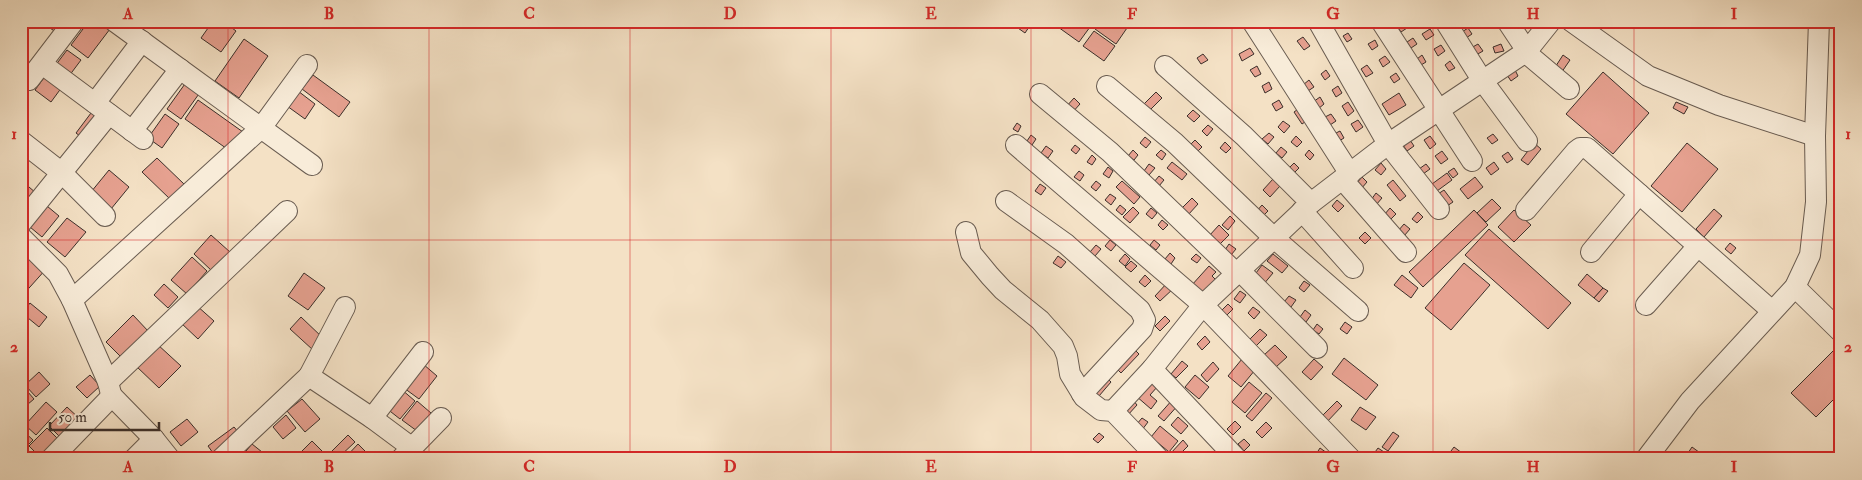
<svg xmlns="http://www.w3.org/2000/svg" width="1862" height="480" font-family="'IM FELL Double Pica',serif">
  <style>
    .building { fill: #e6a190; stroke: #3b2f2a }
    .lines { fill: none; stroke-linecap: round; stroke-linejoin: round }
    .minor-casing { stroke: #695c51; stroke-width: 22 }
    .minor { stroke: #f8ecd9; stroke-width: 20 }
    .grid { fill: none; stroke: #d62828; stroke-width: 1; stroke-opacity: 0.55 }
    .neatline { fill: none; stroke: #d62828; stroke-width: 2 }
    .grid-label { font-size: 16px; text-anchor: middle; font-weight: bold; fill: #d62828 }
  </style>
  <rect width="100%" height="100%" fill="#f4e1c5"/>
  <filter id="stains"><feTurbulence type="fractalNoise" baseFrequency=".004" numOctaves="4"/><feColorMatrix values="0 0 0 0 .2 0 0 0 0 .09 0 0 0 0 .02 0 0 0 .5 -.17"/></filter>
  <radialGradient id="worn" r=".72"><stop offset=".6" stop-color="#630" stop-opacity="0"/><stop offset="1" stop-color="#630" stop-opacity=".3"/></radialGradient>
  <g class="building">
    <path d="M49,21h23l-11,15 -15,-11z"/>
    <path d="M89,21h19l5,4 -25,33 -17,-13z"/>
    <path d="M213,21h10l13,10 -15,21 -20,-14z"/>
    <path d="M1008,21h25l-8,12z"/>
    <path d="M1062,21h20l8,6 -11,15 -21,-15z"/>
    <path d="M1100,21h17l10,7 -11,16 -21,-15z"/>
    <path d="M1402,21l5,7 -6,4 -5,-7z"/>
    <path d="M1416,21h9l2,3 -6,4z"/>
    <path d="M1468,28l4,6 -6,4 -4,-6z"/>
    <path d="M1430,29l4,6 -8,5 -4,-6z"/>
    <path d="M1094,31l21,15 -11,15 -21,-15z"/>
    <path d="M1348,33l4,6 -5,3 -4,-6z"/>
    <path d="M1303,37l7,9 -6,4 -7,-9z"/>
    <path d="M1413,38l4,6 -6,4 -4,-6z"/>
    <path d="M244,39l24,17 -29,42 -24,-17z"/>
    <path d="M1375,40l3,6 -6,4 -4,-6z"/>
    <path d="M1478,44l5,7 -7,4 -5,-7z"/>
    <path d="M1501,44l3,7 -9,2 -2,-6z"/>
    <path d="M1441,45l4,6 -7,5 -4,-7z"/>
    <path d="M1250,48l4,6 -12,7 -3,-7z"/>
    <path d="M67,50l14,10 -12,16 -14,-10z"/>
    <path d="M1203,54l5,6 -7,4 -4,-6z"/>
    <path d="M1422,55l4,7 -5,3 -4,-6z"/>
    <path d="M1563,55l7,5 -11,16 -7,-4z"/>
    <path d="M1385,56l5,6 -7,5 -4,-7z"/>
    <path d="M1450,61l5,7 -6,3 -4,-6z"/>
    <path d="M1367,65l6,8 -7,4 -5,-8z"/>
    <path d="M1257,66l4,8 -6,3 -5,-7z"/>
    <path d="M1326,70l4,6 -5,4 -4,-6z"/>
    <path d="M1515,70l3,6 -7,5 -4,-6z"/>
    <path d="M1603,72l46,41 -36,41 -47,-40z"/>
    <path d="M1396,73l4,6 -6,4 -4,-6z"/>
    <path d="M46,75l16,12 -11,15 -16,-12z"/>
    <path d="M313,75l37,27 -11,15 -37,-28z"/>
    <path d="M1309,80l5,7 -6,4 -5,-6z"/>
    <path d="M187,81l14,10 -20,28 -14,-10z"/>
    <path d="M1269,82l3,7 -7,4 -3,-7z"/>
    <path d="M1338,86l4,7 -6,4 -4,-7z"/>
    <path d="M298,91l17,13 -10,15 -18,-13z"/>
    <path d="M1156,92l6,6 -12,12 -6,-6z"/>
    <path d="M1399,93l7,12 -17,10 -7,-11z"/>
    <path d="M1320,97l4,7 -6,5 -5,-7z"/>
    <path d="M1074,98l6,6 -9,10 -6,-6z"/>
    <path d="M198,100l45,32 -13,19 -45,-32z"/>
    <path d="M1279,100l4,7 -7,4 -4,-7z"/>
    <path d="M1348,102l6,9 -6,5 -6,-10z"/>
    <path d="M1676,102l12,5 -4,7 -11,-6z"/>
    <path d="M1304,105l8,12 -10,7 -8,-12z"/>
    <path d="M94,109l8,7 -18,23 -8,-6z"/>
    <path d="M1193,110l7,6 -6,6 -7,-6z"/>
    <path d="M165,114l14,10 -17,24 -14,-10z"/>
    <path d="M1331,114l5,7 -6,4 -5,-8z"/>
    <path d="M1358,120l5,7 -7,5 -5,-8z"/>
    <path d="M1283,121l7,5 -6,7 -6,-6z"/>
    <path d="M1017,123l4,3 -3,6 -5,-3z"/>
    <path d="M1208,125l5,4 -6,7 -5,-5z"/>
    <path d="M1340,131l4,7 -5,3 -5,-7z"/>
    <path d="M1269,133l5,4 -6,7 -6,-5z"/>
    <path d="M1493,134l5,6 -6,4 -5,-6z"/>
    <path d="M1031,135l5,4 -4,6 -5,-4z"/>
    <path d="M1296,136l6,6 -5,5 -6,-5z"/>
    <path d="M1430,136l6,8 -6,5 -6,-9z"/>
    <path d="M1145,137l6,5 -5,6 -6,-5z"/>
    <path d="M1195,140l7,7 -6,6 -7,-7z"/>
    <path d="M1410,140l4,6 -7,5 -4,-6z"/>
    <path d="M1225,142l6,6 -5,5 -6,-5z"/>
    <path d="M1534,143l7,6 -13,16 -7,-5z"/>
    <path d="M1687,143l31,26 -36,43 -31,-26z"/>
    <path d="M1075,145l5,4 -4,5 -5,-4z"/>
    <path d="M1046,146l7,5 -5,7 -7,-5z"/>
    <path d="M1281,147l6,5 -5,6 -6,-5z"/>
    <path d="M1133,150l5,5 -4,5 -6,-4z"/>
    <path d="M1161,150l5,4 -4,6 -6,-5z"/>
    <path d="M1309,150l5,5 -4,5 -5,-5z"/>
    <path d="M1442,151l6,8 -7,5 -6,-8z"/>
    <path d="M1508,152l5,7 -6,4 -5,-7z"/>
    <path d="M1092,155l4,4 -4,6 -5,-3z"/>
    <path d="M157,158l28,27 -14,15 -29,-28z"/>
    <path d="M1172,162l15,12 -5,6 -15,-12z"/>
    <path d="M1494,162l5,7 -8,6 -5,-7z"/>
    <path d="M1294,163l5,5 -5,5 -5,-5z"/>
    <path d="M1381,163l5,6 -5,6 -6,-5z"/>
    <path d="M1149,164l6,4 -6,7 -5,-4z"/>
    <path d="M1426,164l4,5 -7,5 -4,-5z"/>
    <path d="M1108,167l5,4 -4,7 -6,-4z"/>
    <path d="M1454,168l4,6 -5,4 -5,-6z"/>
    <path d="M109,170l20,17 -18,22 -20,-17z"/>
    <path d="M1079,171l5,4 -4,6 -6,-4z"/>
    <path d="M1447,173l5,7 -15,11 -5,-7z"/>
    <path d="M1159,176l5,4 -5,6 -5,-4z"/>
    <path d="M1362,177l5,5 -6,7 -5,-5z"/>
    <path d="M1475,177l8,10 -15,12 -8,-10z"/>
    <path d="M1273,179l7,7 -10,11 -7,-7z"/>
    <path d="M1393,180l13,16 -6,5 -13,-16z"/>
    <path d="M22,181l14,12 -15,18v-29z"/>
    <path d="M1096,181l5,4 -5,6 -5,-4z"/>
    <path d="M1122,181l18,16 -6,7 -18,-17z"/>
    <path d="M1040,184l6,4 -5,7 -6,-4z"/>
    <path d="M1444,190l9,12 -6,4 -9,-12z"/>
    <path d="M1376,193l6,5 -6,7 -5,-5z"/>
    <path d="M1110,194l6,4 -5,7 -6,-5z"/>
    <path d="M1192,198l6,6 -10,11 -7,-6z"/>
    <path d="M1492,199l9,9 -15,14 -9,-9z"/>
    <path d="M1337,200l7,6 -6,6 -6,-6z"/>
    <path d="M1120,205l6,5 -4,5 -6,-5z"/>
    <path d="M1262,205l6,6 -6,6 -6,-5z"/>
    <path d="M47,206l12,10 -17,21 -12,-10z"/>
    <path d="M1133,207l6,6 -9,10 -7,-6z"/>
    <path d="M1151,208l6,5 -5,6 -6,-5z"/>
    <path d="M1390,208l6,6 -6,6 -6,-5z"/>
    <path d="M1714,209l8,7 -18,21 -8,-8z"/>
    <path d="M1474,210l14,15 -65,62 -14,-15z"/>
    <path d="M1514,210l17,15 -17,17 -16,-15z"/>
    <path d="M1418,212l5,5 -6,6 -5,-4z"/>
    <path d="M1230,216l5,5 -7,9 -6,-5z"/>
    <path d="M67,218l19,14 -21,25 -18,-15z"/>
    <path d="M1162,220l6,5 -5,5 -5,-5z"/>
    <path d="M1404,224l6,5 -6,7 -6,-5z"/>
    <path d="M1219,225l10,10 -10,10 -10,-9z"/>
    <path d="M1489,229l82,74 -23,26 -83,-74z"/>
    <path d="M1365,232l6,6 -6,6 -6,-6z"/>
    <path d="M211,235l19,17 -18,19 -18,-17z"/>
    <path d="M1110,240l6,5 -5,6 -6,-5z"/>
    <path d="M1154,240l6,5 -4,5 -6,-5z"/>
    <path d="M1730,243l6,5 -5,6 -6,-5z"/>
    <path d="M1229,244l7,5 -5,6 -6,-5z"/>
    <path d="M1096,245l5,4 -6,7 -5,-4z"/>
    <path d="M26,250l21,18 -26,29v-42z"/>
    <path d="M1170,253l5,5 -4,6 -6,-5z"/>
    <path d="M1125,254l5,5 -5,7 -6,-5z"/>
    <path d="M1196,254l5,4 -4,5 -6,-4z"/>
    <path d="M1273,254l15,12 -6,7 -15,-12z"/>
    <path d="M1058,256l8,6 -5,6 -8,-5z"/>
    <path d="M192,257l15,14 -20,23 -16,-14z"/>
    <path d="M1131,261l6,5 -6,6 -6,-5z"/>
    <path d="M1464,263l26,22 -39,45 -26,-22z"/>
    <path d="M1262,265l11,8 -10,12 -10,-8z"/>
    <path d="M1209,266l7,6 -4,4 7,7 -14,15 -14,-12z"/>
    <path d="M304,273l21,15 -17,22 -20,-14z"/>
    <path d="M1587,274l16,14 -9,10 -16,-13z"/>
    <path d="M1145,275l6,6 -6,6 -6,-5z"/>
    <path d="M1402,275l16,13 -7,10 -17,-13z"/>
    <path d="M1304,281l6,4 -6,7 -5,-4z"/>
    <path d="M1168,282l6,6 -14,13 -5,-5z"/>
    <path d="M164,284l14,13 -10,11 -14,-13z"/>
    <path d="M1603,288l5,3 -9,11 -5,-4z"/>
    <path d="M1240,291l6,4 -6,8 -6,-4z"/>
    <path d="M1289,296l7,4 -5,7 -7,-5z"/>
    <path d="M30,303l17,14 -8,10 -17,-14z"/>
    <path d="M1228,304l5,5 -9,9 -5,-5z"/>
    <path d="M196,305l18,16 -16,18 -18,-17z"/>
    <path d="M1253,307l7,5 -6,7 -6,-6z"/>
    <path d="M1305,310l6,5 -5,7 -6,-5z"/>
    <path d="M133,315l16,17 -26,27 -17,-17z"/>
    <path d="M1165,316l5,5 -10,10 -5,-5z"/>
    <path d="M301,317l22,21 -10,12 -23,-21z"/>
    <path d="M1345,322l7,5 -5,7 -7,-5z"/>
    <path d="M1317,324l6,5 -4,5 -6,-4z"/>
    <path d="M1260,329l7,6 -12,12 -7,-6z"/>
    <path d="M1205,336l5,6 -8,8 -5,-6z"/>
    <path d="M157,344l24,22 -22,22 -23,-22z"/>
    <path d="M1275,345l12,12 -11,10 -12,-12z"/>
    <path d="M1134,349l5,5 -18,19 -5,-5z"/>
    <path d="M1835,349l6,6v37l-25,25 -25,-24z"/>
    <path d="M1344,358l34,27 -12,15 -34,-26z"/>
    <path d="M1242,359l13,11 -14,17 -13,-11z"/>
    <path d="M1314,359l9,8 -12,13 -9,-8z"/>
    <path d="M1182,361l6,5 -12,12 -5,-4z"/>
    <path d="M1213,362l6,7 -12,13 -6,-7z"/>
    <path d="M423,364l14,12 -18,23 -15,-11z"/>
    <path d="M39,372l11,12 -14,13 -11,-12z"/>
    <path d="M90,375l10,11 -13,12 -11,-11z"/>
    <path d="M1195,375l14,12 -10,12 -14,-12z"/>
    <path d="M1106,377l5,5 -12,14 -5,-5z"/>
    <path d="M1150,379l8,7 -8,9 7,6 -6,8 -15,-13z"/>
    <path d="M1249,382l13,11 -17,20 -13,-11z"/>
    <path d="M21,384l13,15 -13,11z"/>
    <path d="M401,389l14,12 -15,18 -14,-11z"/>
    <path d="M1266,393l6,5 -20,23 -6,-5z"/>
    <path d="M302,399l18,20 -15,13 -18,-21z"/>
    <path d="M1173,399l6,5 -15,17 -6,-5z"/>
    <path d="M1133,400l4,5 -10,11 -5,-5z"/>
    <path d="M417,401l14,12 -14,18 -15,-11z"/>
    <path d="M1337,401l5,5 -17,18 -5,-6z"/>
    <path d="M46,402l11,10 -21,23 -11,-10z"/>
    <path d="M67,407l14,13 -19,19 -13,-13z"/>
    <path d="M1360,407l16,10 -10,13 -15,-10z"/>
    <path d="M286,415l10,13 -13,11 -10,-12z"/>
    <path d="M1178,417l10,9 -7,8 -10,-9z"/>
    <path d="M1142,418l6,4 -6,8 -6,-5z"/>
    <path d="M187,419l11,13 -17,14 -11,-14z"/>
    <path d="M1235,421l6,6 -8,8 -6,-6z"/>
    <path d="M1266,422l6,6 -10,10 -6,-6z"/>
    <path d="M1160,426l18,15 -9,11 -18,-15z"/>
    <path d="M234,427l5,6 -26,20 -5,-7z"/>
    <path d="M47,428l15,15 -20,16 -13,-13z"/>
    <path d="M21,429l12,11 -12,12z"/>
    <path d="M1393,432l6,4 -11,15 -6,-4z"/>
    <path d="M1099,433l5,4 -6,6 -5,-4z"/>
    <path d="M348,435l7,7 -17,16 -7,-6z"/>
    <path d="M1244,439l6,6 -6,6 -6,-7z"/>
    <path d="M1183,440l5,6 -13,13 -5,-5z"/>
    <path d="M312,441l11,11 -7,7h-20l-1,-1z"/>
    <path d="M252,444l10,8 -6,7 -10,-8z"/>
    <path d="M358,444l12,12 -2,3h-24z"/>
    <path d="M1454,447l16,12h-25z"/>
    <path d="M1692,447l15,11v1h-23z"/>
    <path d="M1320,448l7,5 -4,6h-10z"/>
    <path d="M1378,448l6,4 -5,7h-9z"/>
  </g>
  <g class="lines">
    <defs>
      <g id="minor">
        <path d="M114,21l198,144"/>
        <path d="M1252,21l98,153"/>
        <path d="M1318,21l70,123 51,65"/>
        <path d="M1381,21l91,140"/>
        <path d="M1445,21l37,59 45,61"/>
        <path d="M1507,21l20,30"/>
        <path d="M1571,21l77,55 71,29 96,31"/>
        <path d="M1525,52l44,37"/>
        <path d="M42,64l101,75"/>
        <path d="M1165,66l79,70 67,67"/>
        <path d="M29,80l45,-59"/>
        <path d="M1107,86l68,57 99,95 84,73"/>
        <path d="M1040,94l70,58 127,122"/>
        <path d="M95,103l47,-62"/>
        <path d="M132,131l48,-62"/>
        <path d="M21,141l41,32 43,43"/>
        <path d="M1016,145l187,160 148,154"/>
        <path d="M1343,180l63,72"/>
        <path d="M1006,201l60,43 74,66 5,10 -3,9 -60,65"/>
        <path d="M1526,210l50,-59 4,-3h7l185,163"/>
        <path d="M1302,211l51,57"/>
        <path d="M21,223l88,-109"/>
        <path d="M966,232l5,21 19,23 13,14 37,30 23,26 4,10 3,18 14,23 17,13 12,1 46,48"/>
        <path d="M21,237l37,37 14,26 36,82 3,12"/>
        <path d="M1591,252l48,-58"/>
        <path d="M1240,271l77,77"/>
        <path d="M1795,287l46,45"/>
        <path d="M72,300l189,-172 46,-63"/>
        <path d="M1646,305l52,-59"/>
        <path d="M1152,369l85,90"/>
        <path d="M309,376l36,-69"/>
        <path d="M108,382l179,-171"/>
        <path d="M1113,411l39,-42 51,-64 108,-102 77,-59 139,-93 24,-30"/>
        <path d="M372,418l39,29"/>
        <path d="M51,459l61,-63 42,43 16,20"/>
        <path d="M134,459l20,-20"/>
        <path d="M221,459l88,-83 63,42 51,-66"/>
        <path d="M401,459l40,-41"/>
        <path d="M1646,459l44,-58 105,-114 15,-32 6,-53 -1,-66 4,-115"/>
      </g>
    </defs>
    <use href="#minor" class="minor-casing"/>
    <use href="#minor" class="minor"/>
  </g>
  <path class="grid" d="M228,21v438M429,21v438M630,21v438M831,21v438M1031,21v438M1232,21v438M1433,21v438M1634,21v438M21,240h1820"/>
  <rect width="1862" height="480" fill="none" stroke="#f4e1c5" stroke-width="55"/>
  <path d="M50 422v8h109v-8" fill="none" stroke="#3b2f2a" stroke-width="2.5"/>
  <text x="58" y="422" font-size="15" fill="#3b2f2a" stroke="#f8ecd9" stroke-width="4" paint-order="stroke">50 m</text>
  <rect x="28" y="28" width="1806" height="424" class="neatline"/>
  <g class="grid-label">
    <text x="128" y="19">A</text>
    <text x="329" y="19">B</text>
    <text x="529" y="19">C</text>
    <text x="730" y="19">D</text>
    <text x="931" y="19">E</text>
    <text x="1132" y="19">F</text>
    <text x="1333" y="19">G</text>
    <text x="1533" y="19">H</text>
    <text x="1734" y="19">I</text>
    <text x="14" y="139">1</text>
    <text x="1848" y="139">1</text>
    <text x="14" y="352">2</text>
    <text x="1848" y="352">2</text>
    <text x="128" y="472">A</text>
    <text x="329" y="472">B</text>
    <text x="529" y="472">C</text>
    <text x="730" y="472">D</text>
    <text x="931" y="472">E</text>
    <text x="1132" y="472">F</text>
    <text x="1333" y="472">G</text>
    <text x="1533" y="472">H</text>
    <text x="1734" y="472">I</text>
  </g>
  <rect width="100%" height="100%" filter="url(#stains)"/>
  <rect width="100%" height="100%" fill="url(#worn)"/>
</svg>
